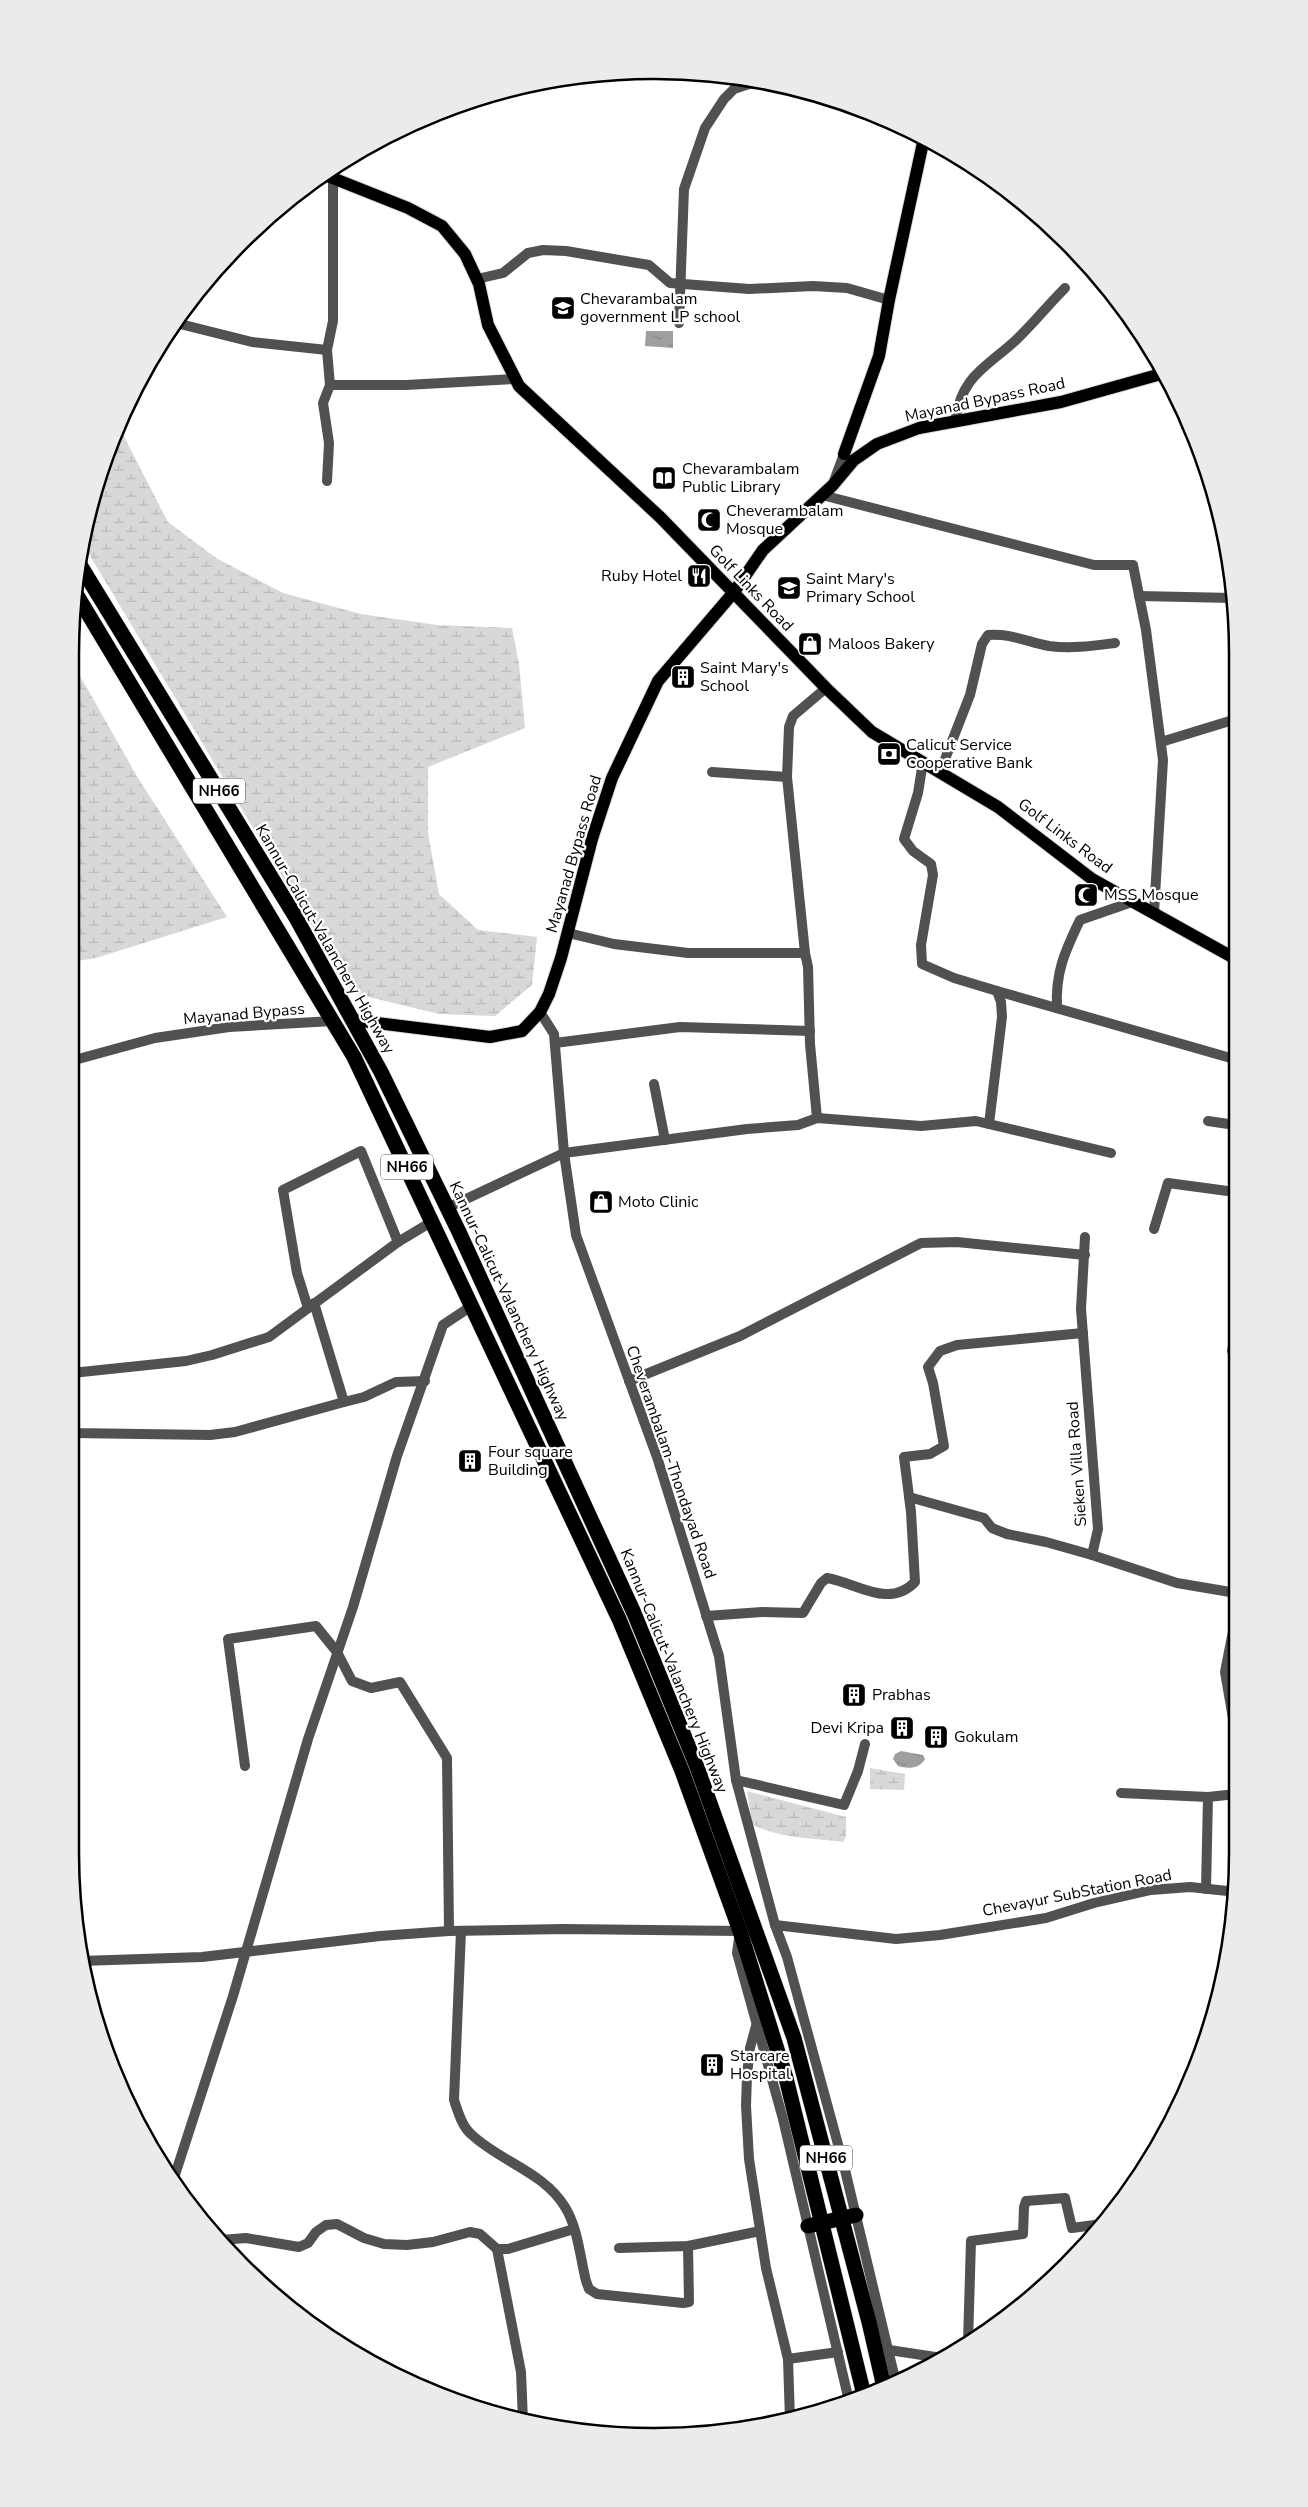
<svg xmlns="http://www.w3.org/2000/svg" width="1308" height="2507" font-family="'Nunito Sans',sans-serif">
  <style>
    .wetland { fill: url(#wetland-marsh) }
    .water { fill: url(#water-ripples) }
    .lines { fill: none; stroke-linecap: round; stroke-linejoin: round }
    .major-casing { stroke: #dbdbdb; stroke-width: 14 }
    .highway-casing { stroke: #dbdbdb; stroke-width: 16 }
    .minor { stroke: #515151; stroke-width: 10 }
    .major { stroke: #000; stroke-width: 12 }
    .highway { stroke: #000; stroke-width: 15 }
    .labels { text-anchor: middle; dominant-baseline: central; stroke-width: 4.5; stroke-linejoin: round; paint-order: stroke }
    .shield { fill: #fff; stroke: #4c4c4c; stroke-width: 1 }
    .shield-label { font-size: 15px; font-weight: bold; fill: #000 }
    .poi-label { font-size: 16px; fill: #000; stroke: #fff; text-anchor: start }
    .street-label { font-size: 16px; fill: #000; stroke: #fff }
    .rim { fill: none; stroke: #000; stroke-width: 2.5 }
  </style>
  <defs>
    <pattern id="wetland-marsh" width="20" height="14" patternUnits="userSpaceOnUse" patternTransform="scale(1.25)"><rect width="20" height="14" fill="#d8d8d8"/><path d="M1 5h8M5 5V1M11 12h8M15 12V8" fill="none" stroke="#b8b8b8"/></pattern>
    <pattern id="water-ripples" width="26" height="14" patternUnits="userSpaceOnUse" patternTransform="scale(1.25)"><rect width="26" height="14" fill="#9f9f9f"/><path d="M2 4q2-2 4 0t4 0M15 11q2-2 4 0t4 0" fill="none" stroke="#878787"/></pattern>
  </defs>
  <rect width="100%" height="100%" fill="#fff"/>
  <g class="wetland">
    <path d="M119,427l49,95 48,36 67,35 78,21 76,11 75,3 7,36 6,64 -97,39v66l11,61 39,36 59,7 -5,48 -37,31 -56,-2 -87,-21 -269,-449 7,-41z"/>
    <path d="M71,660l67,118 89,139 -131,41 -25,4z"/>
    <path d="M870,1768l35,6 -1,16 -34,-1z"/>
    <path d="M747,1791l99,26v19l-3,6c-30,-4 -65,-3 -91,-18z"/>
  </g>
  <g class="water">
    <path d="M646,331h27v17l-28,-2z"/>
    <path d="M901,1751l22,4 2,4c-5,10 -18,10 -27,7l-5,-7 2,-5z"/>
  </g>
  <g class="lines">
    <defs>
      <g id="major">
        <path d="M325,175l83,33 34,18 23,28 14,30 9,41 31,61 141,131 166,171 46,44 126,75 94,72 142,79"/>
        <path d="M844,454l35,-98 10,-56 35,-162"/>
        <path d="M353,1020l137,17 32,-6 18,-19 9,-18 12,-36 31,-119 20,-61 46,-97 76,-89 29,-42 70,-65 21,-25 23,-16 42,-16 142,-26 100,-28"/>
      </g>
      <g id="highway">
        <path d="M80,565l215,351 86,156 78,160 175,381 63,154 97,271 75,284 15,65"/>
        <path d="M75,592l279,465 265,562 63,152 58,160 46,147 78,317"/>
        <path d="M808,2226l48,-11"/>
      </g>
    </defs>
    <use href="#major" class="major-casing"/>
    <use href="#highway" class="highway-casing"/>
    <g class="minor">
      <path d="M477,279l26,-6 25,-20 15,-3 23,1 83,14 21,18 79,6 64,-3 34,2 42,12"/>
      <path d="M176,323l76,19 75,8"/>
      <path d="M679,323l5,-134 21,-61 19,-29 10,-10 21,-7"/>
      <path d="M330,385h76l107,-6"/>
      <path d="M955,421c7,-45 29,-52 60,-80 17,-16 33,-36 50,-53"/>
      <path d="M327,481l2,-38 -6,-40 7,-18 -3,-35 6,-29v-143"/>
      <path d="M834,481l10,-27"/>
      <path d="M822,495l272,70h39l13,65 17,130 -9,153"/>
      <path d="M1139,596l94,2"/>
      <path d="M1161,742l72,-22"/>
      <path d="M923,762l-5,31 -14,46 9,12 18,13 2,11 -12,70 1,19 32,14 43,13 4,11 1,15 -13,107"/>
      <path d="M712,772l75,5"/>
      <path d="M940,772l30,-77 12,-51 6,-9c22,-2 40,7 61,11 22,3 43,0 66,-3"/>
      <path d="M568,933l46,11 74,9h117"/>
      <path d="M997,991l237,68"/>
      <path d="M1057,1008c-2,-35 8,-57 23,-88l52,-18"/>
      <path d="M540,1012l14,22 10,119 12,82 81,222 62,199 17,124 39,145 12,32 58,213 51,213"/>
      <path d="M555,1043l125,-16 130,4"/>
      <path d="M71,1061l84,-23 74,-11 104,-6"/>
      <path d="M654,1084l11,56"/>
      <path d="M817,1118l-7,-74 -2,-77 -3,-14 -18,-176 2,-50 4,-11 33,-28"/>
      <path d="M1208,1121l27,4"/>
      <path d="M447,1208l117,-55 183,-24 51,-4 19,-7 104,8 55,-5 135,32"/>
      <path d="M1154,1229l14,-46 67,9"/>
      <path d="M314,1303l30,99 -109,30 -25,3 -137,-2 -1,-60 114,-12 26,-6 57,-18 129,-95 35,-21"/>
      <path d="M308,1308l-11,-35 -14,-83 78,-39 37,91"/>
      <path d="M1232,1351l3,-15"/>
      <path d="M629,1381l111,-45 181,-93 36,-1 128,13"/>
      <path d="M344,1402l20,-5 32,-15 29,-1"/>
      <path d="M909,1497l75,21 8,10 15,6 39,8 46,13 6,-26 -17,-220 4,-72"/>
      <path d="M1092,1555l85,28 59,10"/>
      <path d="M706,1616l56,-4 41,1 18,-30 6,-5c30,5 62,31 88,4l-4,-70 -7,-55 26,-3 14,-8 -11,-63 -5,-16 12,-16 17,-6 126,-12"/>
      <path d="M1236,1616l-11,56 11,64"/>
      <path d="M245,1766l-17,-127 88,-13 21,26 15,29 19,7 29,-6 47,76 2,173"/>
      <path d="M736,1780l108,25 14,-34 7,-27"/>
      <path d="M1121,1793l87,4"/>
      <path d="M1206,1889l2,-92 28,-3"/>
      <path d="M775,1925l121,14 44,-4 106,-17 48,-15 57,-13 39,-3 47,5"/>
      <path d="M461,1931l-7,169c4,12 8,26 17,34 28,27 73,38 94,73 13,21 15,50 21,74l3,8 8,5 86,9 6,-1 -1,-56"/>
      <path d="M81,1961l121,-4 178,-21 69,-5 115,-2 176,2 -3,22 46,166 66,282"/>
      <path d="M756,2026l-6,22 -3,27 -1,31 3,53 17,109 22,91 2,61"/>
      <path d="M173,2181l60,-185 75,-257 45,-132 44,-151 46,-131 30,-20"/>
      <path d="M220,2240l26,-2 53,9 9,-4 8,-11 10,-7 11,-1 27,14 20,6 23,1 26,-3 37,-10 10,2 17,15h11l66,-20"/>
      <path d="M619,2248l69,-2 72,-15"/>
      <path d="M497,2249l24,123 2,49"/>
      <path d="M968,2342l3,-101 52,-7 1,-27 2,-6 39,-3 7,30 30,-4"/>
      <path d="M889,2350l53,8"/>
      <path d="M788,2359l50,-7"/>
    </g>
    <use href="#major" class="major"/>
    <use href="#highway" class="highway"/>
  </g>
  <defs>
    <symbol id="school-square" viewBox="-11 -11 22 22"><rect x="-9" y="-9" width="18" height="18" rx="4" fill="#000" stroke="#fff"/><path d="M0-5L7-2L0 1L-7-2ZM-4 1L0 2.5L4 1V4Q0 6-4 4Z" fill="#fff"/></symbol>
    <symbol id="library-square" viewBox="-11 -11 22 22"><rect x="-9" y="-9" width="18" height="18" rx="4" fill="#000" stroke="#fff"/><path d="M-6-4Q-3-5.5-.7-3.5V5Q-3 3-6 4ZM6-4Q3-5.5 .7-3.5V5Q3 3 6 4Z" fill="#fff"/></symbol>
    <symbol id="mosque-square" viewBox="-11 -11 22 22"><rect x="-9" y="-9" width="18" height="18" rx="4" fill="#000" stroke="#fff"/><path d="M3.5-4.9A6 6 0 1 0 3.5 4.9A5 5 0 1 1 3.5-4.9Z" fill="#fff"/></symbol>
    <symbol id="restaurant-square" viewBox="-11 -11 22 22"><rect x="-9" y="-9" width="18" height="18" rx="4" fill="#000" stroke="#fff"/><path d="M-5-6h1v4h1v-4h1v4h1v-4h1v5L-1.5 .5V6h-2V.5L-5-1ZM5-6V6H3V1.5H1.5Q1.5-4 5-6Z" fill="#fff"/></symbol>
    <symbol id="shop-square" viewBox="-11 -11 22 22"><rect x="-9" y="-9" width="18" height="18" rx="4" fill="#000" stroke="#fff"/><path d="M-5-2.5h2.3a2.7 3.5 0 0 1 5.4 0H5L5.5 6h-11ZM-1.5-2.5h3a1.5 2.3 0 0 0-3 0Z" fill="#fff"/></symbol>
    <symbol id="building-square" viewBox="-11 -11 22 22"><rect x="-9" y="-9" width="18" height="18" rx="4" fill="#000" stroke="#fff"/><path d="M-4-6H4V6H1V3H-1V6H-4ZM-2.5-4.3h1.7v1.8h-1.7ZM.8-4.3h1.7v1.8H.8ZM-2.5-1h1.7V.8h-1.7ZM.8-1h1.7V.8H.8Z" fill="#fff"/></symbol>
    <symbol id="bank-square" viewBox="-11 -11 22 22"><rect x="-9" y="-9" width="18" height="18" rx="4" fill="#000" stroke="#fff"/><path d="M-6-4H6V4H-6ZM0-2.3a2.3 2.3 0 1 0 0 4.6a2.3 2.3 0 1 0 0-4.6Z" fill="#fff"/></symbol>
  </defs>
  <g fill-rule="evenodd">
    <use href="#school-square" x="549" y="294" width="28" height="28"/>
    <use href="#library-square" x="650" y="464" width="28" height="28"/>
    <use href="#mosque-square" x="695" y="506" width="28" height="28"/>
    <use href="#restaurant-square" x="685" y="562" width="28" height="28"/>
    <use href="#school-square" x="775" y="574" width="28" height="28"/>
    <use href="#shop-square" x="796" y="630" width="28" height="28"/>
    <use href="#building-square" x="669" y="663" width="28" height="28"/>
    <use href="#bank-square" x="875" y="740" width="28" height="28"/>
    <use href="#mosque-square" x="1072" y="881" width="28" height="28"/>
    <use href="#shop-square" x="587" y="1188" width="28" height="28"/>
    <use href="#building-square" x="456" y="1447" width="28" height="28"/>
    <use href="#building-square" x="840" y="1681" width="28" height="28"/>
    <use href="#building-square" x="888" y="1714" width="28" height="28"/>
    <use href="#building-square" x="922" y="1723" width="28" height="28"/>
    <use href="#building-square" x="698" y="2051" width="28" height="28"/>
  </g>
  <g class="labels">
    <g class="shield">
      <rect x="193" y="778.5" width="52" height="25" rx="4"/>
      <rect x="381" y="1154.5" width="52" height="25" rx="4"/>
      <rect x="800" y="2145.5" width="52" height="25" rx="4"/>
    </g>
    <g class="shield-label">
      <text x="219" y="791">NH66</text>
      <text x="407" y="1167">NH66</text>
      <text x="826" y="2158">NH66</text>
    </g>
    <g class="poi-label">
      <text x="580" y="299">Chevarambalam<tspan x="580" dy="18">government LP school</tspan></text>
      <text x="682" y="469">Chevarambalam<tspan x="682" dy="18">Public Library</tspan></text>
      <text x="726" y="511">Cheverambalam<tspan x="726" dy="18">Mosque</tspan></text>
      <text x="682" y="576" text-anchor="end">Ruby Hotel</text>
      <text x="806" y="579">Saint Mary's<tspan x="806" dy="18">Primary School</tspan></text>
      <text x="828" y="644">Maloos Bakery</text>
      <text x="700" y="668">Saint Mary's<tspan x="700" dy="18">School</tspan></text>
      <text x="906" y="745">Calicut Service<tspan x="906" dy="18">Cooperative Bank</tspan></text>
      <text x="1104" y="895">MSS Mosque</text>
      <text x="618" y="1202">Moto Clinic</text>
      <text x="488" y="1452">Four square<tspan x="488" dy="18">Building</tspan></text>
      <text x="872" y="1695">Prabhas</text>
      <text x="884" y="1728" text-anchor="end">Devi Kripa</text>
      <text x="954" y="1737">Gokulam</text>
      <text x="730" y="2056">Starcare<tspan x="730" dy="18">Hospital</tspan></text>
    </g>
    <g class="street-label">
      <text transform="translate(985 400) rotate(-12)">Mayanad Bypass Road</text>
      <text transform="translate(751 588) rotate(46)">Golf Links Road</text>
      <text transform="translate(1065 836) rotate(37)">Golf Links Road</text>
      <text transform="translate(574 854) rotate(-74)">Mayanad Bypass Road</text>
      <text transform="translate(325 939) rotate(60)">Kannur-Calicut-Valanchery Highway</text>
      <text transform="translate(244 1014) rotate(-5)">Mayanad Bypass</text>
      <text transform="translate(509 1301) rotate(65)">Kannur-Calicut-Valanchery Highway</text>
      <text transform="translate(671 1462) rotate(71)">Cheverambalam-Thondayad Road</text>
      <text transform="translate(1077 1464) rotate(-94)">Sieken Villa Road</text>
      <text transform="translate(674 1671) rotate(68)">Kannur-Calicut-Valanchery Highway</text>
      <text transform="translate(1077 1893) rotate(-11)">Chevayur SubStation Road</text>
    </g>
  </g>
  <path d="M0 0H1308V2507H0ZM654 79H654A575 575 0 0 1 1229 654V1853A575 575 0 0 1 654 2428H654A575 575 0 0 1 79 1853V654A575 575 0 0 1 654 79Z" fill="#ebebeb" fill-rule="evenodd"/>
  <path class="rim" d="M654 79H654A575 575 0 0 1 1229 654V1853A575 575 0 0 1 654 2428H654A575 575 0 0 1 79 1853V654A575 575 0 0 1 654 79Z"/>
</svg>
